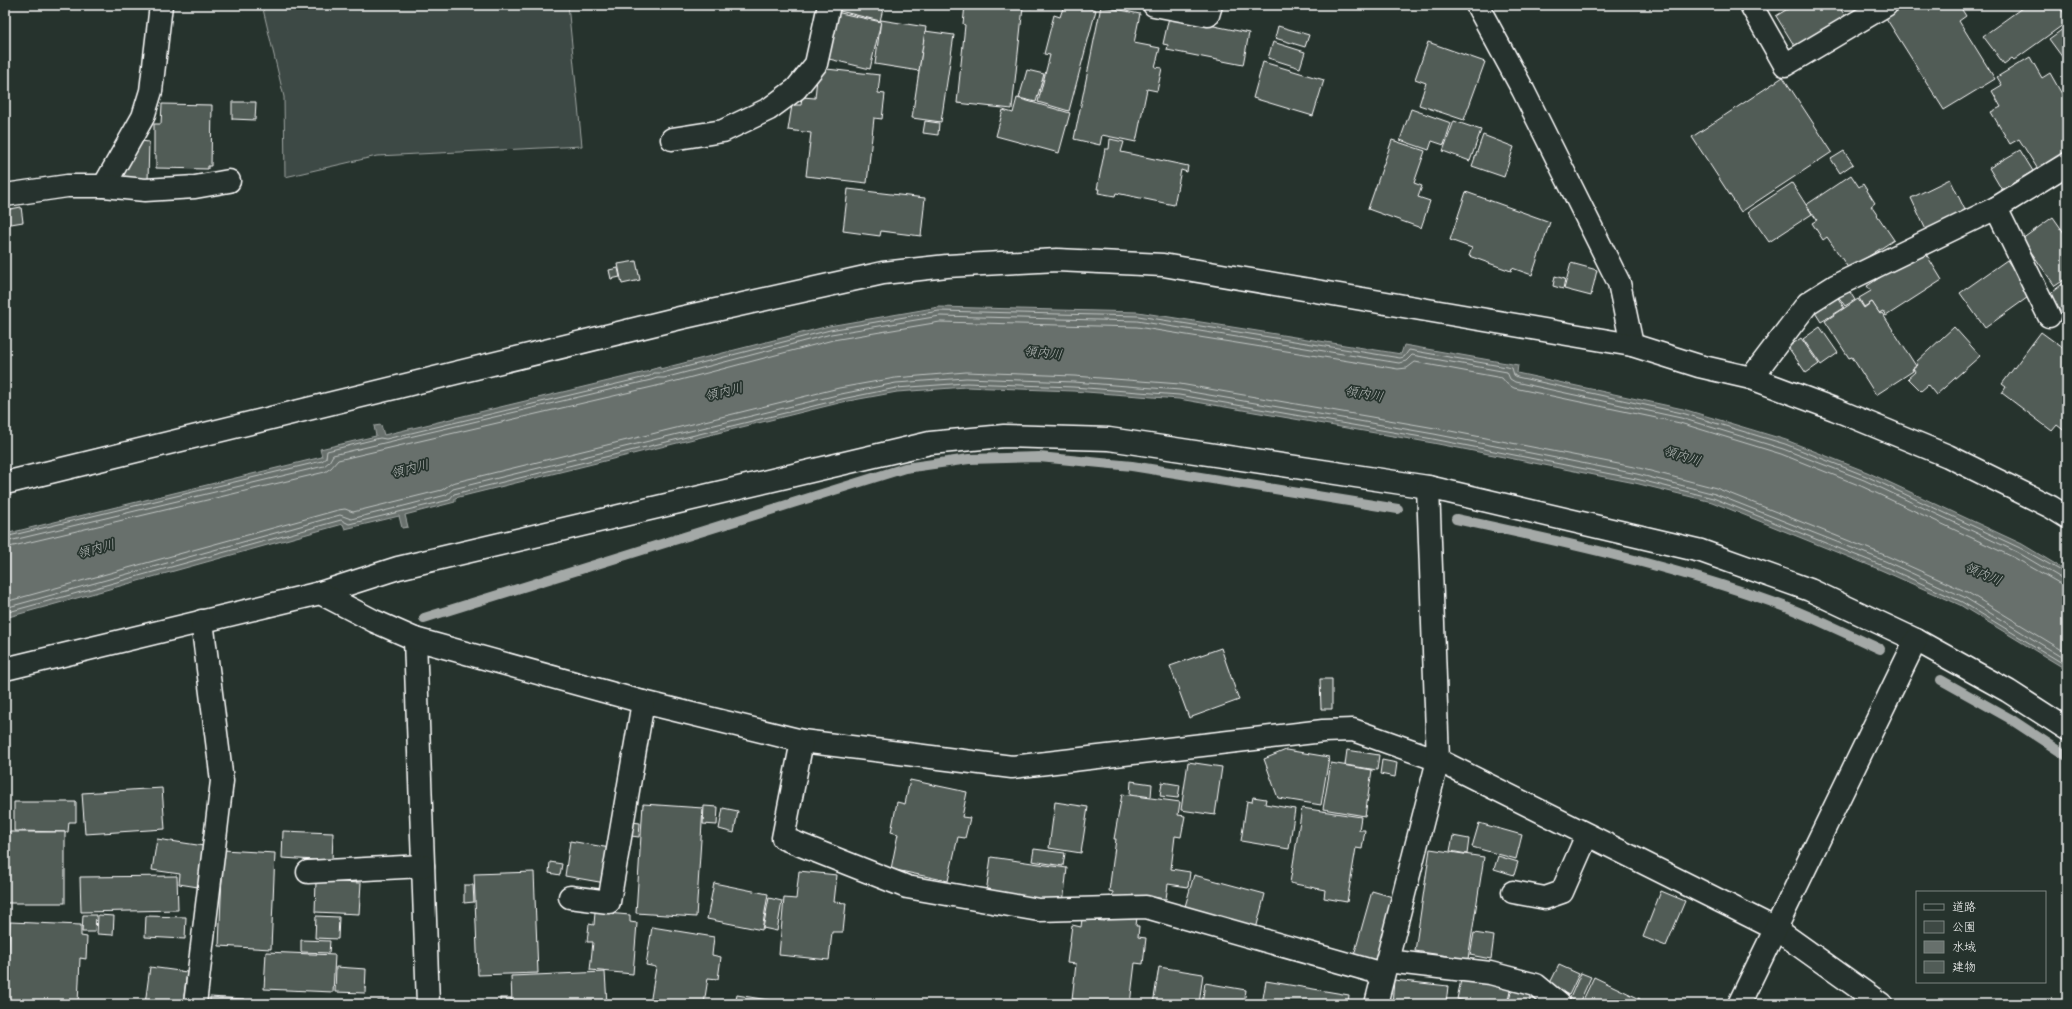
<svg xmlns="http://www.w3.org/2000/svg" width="2072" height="1009" font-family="Pangolin,'Klee One',sans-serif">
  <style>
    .green { fill: #3e4944; stroke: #9ea4a2 }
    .water { fill: #67706c; stroke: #a4a9a7 }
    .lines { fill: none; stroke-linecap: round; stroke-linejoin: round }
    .shore { stroke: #c2c6c4; stroke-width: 1 }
    .stream { stroke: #a4a9a7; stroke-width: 10 }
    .building { fill: #515c57; stroke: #fff }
    .minor-casing { stroke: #fff; stroke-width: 25 }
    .minor { stroke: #26332d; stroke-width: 22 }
    .labels { text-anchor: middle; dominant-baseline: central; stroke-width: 3.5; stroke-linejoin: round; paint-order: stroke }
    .water-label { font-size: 13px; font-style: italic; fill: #b3b8b6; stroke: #26332d }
  </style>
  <rect width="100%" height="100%" fill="#26332d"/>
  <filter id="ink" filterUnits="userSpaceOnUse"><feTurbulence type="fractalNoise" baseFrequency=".025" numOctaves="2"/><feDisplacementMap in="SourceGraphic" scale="8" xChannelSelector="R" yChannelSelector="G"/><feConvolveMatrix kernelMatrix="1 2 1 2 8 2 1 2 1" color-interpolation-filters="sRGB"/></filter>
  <g filter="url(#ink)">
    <path class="green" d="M262,5h306l14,141 -205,10 -92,21 -1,-80z"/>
    <path class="water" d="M939,307l199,5 263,42 3,-9 114,20 -1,8 166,36 103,31 81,32 155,72 45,27v99l-107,-65 -79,-35 -169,-68 -77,-19 -202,-40 -254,-44 -106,-8 -107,-4 -69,5 -54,10 -388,96v4l-50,13 3,12 -6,1 -3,-12 -54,13 -2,-5 -338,94v-84l317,-77 -2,-8 56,-13 -2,-10 7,-1 3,10 266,-64v-1l10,-3v2l169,-43z"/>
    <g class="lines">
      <g class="shore">
        <path d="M5,537l317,-76 4,-3 1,-7 53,-13 6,1 264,-63 4,-3h8l168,-43 109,-19 199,5 262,42 4,-1 5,-7 103,18 2,7 3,2 165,36 103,31 81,32 154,72 47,26"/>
        <path d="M5,542l319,-76 5,-4 4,-7 318,-75 6,-2h7l167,-44 109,-18 197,5 262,42 7,-2 6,-6 95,17 3,7 5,3 166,36 102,31 81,31 153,72 44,26 6,1"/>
        <path d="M5,548l320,-76 6,-4 7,-8 327,-76 168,-44 107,-18 197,5 261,42 9,-1 8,-6 87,16 5,6 7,4 166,35 101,31 80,32 154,72 44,25 8,2"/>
        <path d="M5,602l333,-92 7,-1 8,3 89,-22 10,-7 387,-95 56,-10 71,-6 108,4 106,8 255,44 204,40 77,20 171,68 80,36 100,61"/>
        <path d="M5,608l335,-93 11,4 49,-12 46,-12 7,-6 388,-95 55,-11 70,-5 108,4 106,8 254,44 203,40 78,20 170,67 79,36 103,63"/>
        <path d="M5,613l336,-93 8,4 100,-24 5,-6 388,-95 54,-11 70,-5 107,4 106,8 254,44 203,40 77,19 170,68 79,36 105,64"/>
      </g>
      <g class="stream">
        <path d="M1456,519c108,23 217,47 322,85 34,12 68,30 102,45"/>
        <path d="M424,618l481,-150 64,-9 70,-2 93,9 266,43"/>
        <path d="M1941,680l68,38 58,38"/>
      </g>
    </g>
    <g class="building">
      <path d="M837,5h47l-4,16 -44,-11z"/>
      <path d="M965,5h67v3l-9,-1 -11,102 -55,-6 8,-78 -2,-1z"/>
      <path d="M1064,5h14l18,5 -27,101 -31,-9 12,-47 -6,-1 10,-39 6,2z"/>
      <path d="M1794,5h44l9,14 -50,31 -21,-34z"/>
      <path d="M1907,5h52l7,11 -7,5 36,58 -51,31 -58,-92z"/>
      <path d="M2026,5h32l9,12v5l-53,38 -2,-2 -8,6 -21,-28z"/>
      <path d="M1101,6l39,8 -6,29 26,5 -5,19 7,1 -5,23 -10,-2 -11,53 -34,-7 -2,10 -26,-6z"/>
      <path d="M836,12l45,10 -11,47 -45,-11z"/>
      <path d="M1169,17l80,16 -6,32 -76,-15 1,-5 -5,-1z"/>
      <path d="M881,20l45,7 -7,44 -44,-7z"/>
      <path d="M1278,26l31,9 -4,12 -30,-9z"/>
      <path d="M2067,26v29l-4,3 -14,-19z"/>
      <path d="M925,31l29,4 -13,87 -29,-4z"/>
      <path d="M1273,42l32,10 -5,16 -32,-10z"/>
      <path d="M1428,42l57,20 -21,58 -45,-15 7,-22 -11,-4z"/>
      <path d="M2030,57l12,21 8,-5 17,30v52l-28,16 -20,-32 -9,5 -19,-32 10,-5 -9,-16 10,-6 -5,-8z"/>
      <path d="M1263,62l61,18 -11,36 -60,-18z"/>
      <path d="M818,68l62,7 -2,18 7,1 -3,25 -8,-1 -7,65 -61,-7 5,-43 -23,-3 4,-25h9l1,-8 13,1z"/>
      <path d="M1027,70l17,4 -8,28 -17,-4z"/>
      <path d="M1783,77l49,75 -91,60 -49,-75z"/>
      <path d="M1017,98l53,15 -11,40 -63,-17 7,-26 10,3z"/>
      <path d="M232,102h24l-1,18 -23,-1z"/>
      <path d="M162,104l50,1 -1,61h-3v3l-52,-1v-13l-2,-1v-30h7z"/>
      <path d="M1411,109l40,14 -7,22 -12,-4 -3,9 -29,-10z"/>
      <path d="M925,121l14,2 -1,12 -15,-2z"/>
      <path d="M1454,121l27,9 -11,31 -27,-10z"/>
      <path d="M1483,135l31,12 -10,30 -32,-11z"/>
      <path d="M1110,139l14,3 -3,10 67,14 -1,6 -6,-2 -7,35 -58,-12 -1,3 -17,-3 1,-4h-2l8,-40h4z"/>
      <path d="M1392,140l33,11 -11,32 8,3 -4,11 12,4 -9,27 -53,-19z"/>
      <path d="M141,141l8,1 -1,39 -27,-1z"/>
      <path d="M2020,150l13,21 -31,19 -13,-22z"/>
      <path d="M1844,151l9,13 -13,9 -9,-14z"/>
      <path d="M1851,175l8,12 4,-3 12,19 -4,3 23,34 -45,29 -22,-32 -4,3 -11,-17 5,-3 -11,-15z"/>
      <path d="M1950,179l16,33 -39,20 -16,-34z"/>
      <path d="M1792,183l20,31 -43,28 -21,-30z"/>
      <path d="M848,189l77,9 -4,38 -40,-5 -1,5 -37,-5z"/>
      <path d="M1466,192l84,30 -18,53 -20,-7 -1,3 -42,-15 3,-8 -22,-8z"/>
      <path d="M21,207l2,15 -18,3v-15z"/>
      <path d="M2053,217l14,20v41l-12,8 -33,-47z"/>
      <path d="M1923,249l19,31 -56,36 -3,-5 -4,2 -7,-11 -8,5 -5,-9 12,-7 -4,-5z"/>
      <path d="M2007,260l24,35 -46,33 -25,-35z"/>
      <path d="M636,261l4,19 -18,4 -4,-20z"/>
      <path d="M1571,263l26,7 -6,26 -27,-7z"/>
      <path d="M618,268l2,9 -9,2 -2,-9z"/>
      <path d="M1555,276l10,3 -2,10 -10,-3z"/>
      <path d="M2065,282l2,3v37l-19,-27z"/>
      <path d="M1848,289l7,11 -10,6 -7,-10z"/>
      <path d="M1837,296l7,12 -23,14 -7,-11z"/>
      <path d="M1858,299l6,9 8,-6 8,12 2,-1 34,53 -4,3 1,2 -37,24 -24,-38 -3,1 -24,-37z"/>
      <path d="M1820,327l18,26 -17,12 -18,-26z"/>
      <path d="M1954,327l26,29 -44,39 -8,-10 -7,6 -13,-13 7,-6 -2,-3 5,-4 -2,-3z"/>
      <path d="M2041,332l26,19v82l-10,-8 -5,6 -50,-38 4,-6 -4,-3z"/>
      <path d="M1801,338l18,26 -13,9 -18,-26z"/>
      <path d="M1221,648l18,52 -50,18 -19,-52z"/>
      <path d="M1320,679h12v30h-11z"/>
      <path d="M1286,750l43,7 -8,48 -43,-7 -14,-39z"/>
      <path d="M1347,750l32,5 -2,15 -32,-5z"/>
      <path d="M1382,760l15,3 -2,14 -15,-3z"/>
      <path d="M1188,762l34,5 -7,48 -34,-5z"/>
      <path d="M1331,763l41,7 -7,46 -42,-7z"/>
      <path d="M910,780l57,12 -5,25 8,1 -5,20 -7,-1 -10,44 -57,-12 7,-35 -7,-2 6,-30 8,2z"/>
      <path d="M1131,781l21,3 -1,13 -21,-3z"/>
      <path d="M1162,782l18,3 -2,13 -18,-2z"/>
      <path d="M162,788l3,41 -80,5 -3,-41z"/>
      <path d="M1122,794l58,8 -2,13 7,1 -4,21 -6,-1 -4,33 19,3 -2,15 -20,-3 -2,15 -34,-4 -1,9 -19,-3 1,-9 -4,-1 7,-52h-2z"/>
      <path d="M1253,797l13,2 -1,5 30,5 -6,40 -48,-8 6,-40 5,1z"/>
      <path d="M14,802h62v20h-7l-1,10 -54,-1z"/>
      <path d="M1055,802l33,5 -7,46 -32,-5z"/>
      <path d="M643,804l60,4 -7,109 -60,-4z"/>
      <path d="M704,806l14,1 -1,18 -14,-1z"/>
      <path d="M723,808l15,3 -4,22 -15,-4z"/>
      <path d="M1302,808l59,9 -2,13h6l-3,19 -6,-1 -9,54 -23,-4 1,-8 -35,-7z"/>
      <path d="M632,822l8,1 -1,14 -8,-1z"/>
      <path d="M1479,823l43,12 -6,24 -44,-12z"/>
      <path d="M283,831l50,2 -1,28 -50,-3z"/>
      <rect x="5" y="832" width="60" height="71"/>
      <path d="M1453,836l16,3 -2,15 -17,-3z"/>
      <path d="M157,839l47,7 -6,41 -19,-3 1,-10 -28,-4z"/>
      <path d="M570,841l40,7 -5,35 -40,-7z"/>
      <path d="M1034,849l31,4 -2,13 -31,-5z"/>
      <path d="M1430,849l54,8 -16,102 -53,-8z"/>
      <path d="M223,850l52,3 -4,96 -52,-3z"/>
      <path d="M1498,856l20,6 -4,13 -20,-6z"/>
      <path d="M991,857l76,11 -4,36 -77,-11z"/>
      <path d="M550,862l12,2 -2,11 -11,-2z"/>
      <path d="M799,871l38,4 -3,27 12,1 -3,29h-11l-3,28 -50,-5 5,-57 12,1z"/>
      <path d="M534,872l4,101 -60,2 -4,-101z"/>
      <path d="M1194,875l71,19 -9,35 -72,-19z"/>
      <path d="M177,876l1,34 -97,2 -1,-35z"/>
      <path d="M316,881l45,2 -2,31 -44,-2z"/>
      <path d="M714,883l54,11 -6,36 -55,-11z"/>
      <path d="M464,885h9l1,17 -10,1z"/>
      <path d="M1372,891l24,7 -19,65 -23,-8z"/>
      <path d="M1661,891l24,10 -19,45 -23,-9z"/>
      <path d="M769,898l13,3 -5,30 -14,-3z"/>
      <path d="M595,912l35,3v7l7,1 -4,51 -43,-4 3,-28h-6l2,-18 5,1z"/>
      <path d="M1105,912l32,5 -1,9h3l-1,11 8,1 -3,26 -8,-1 -5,41h-21l-37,-5 4,-35 -9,-1 5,-38 9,2 1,-8 22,2z"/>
      <path d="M83,915h13l-1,17h-13z"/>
      <path d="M98,915l16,1 -1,19 -16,-1z"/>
      <path d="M146,916l40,1 -1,22 -40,-2z"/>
      <path d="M316,916l23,1 -1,22 -23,-1z"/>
      <path d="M10,922l71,3v11l6,1 -1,22 -6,-1 -2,46h-71z"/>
      <path d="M652,927l62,10 -2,18 9,2 -3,22 -10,-1 -4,26h-54l6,-37 -10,-2z"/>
      <path d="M1474,933l20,3 -3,23 -21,-4z"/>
      <path d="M301,940l29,1 -1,12 -28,-1z"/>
      <path d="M266,952l69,3 -2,37 -69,-3z"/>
      <path d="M1559,965l20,9 -10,21 -20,-10z"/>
      <path d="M150,967l37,5 -4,32h-38z"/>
      <path d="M336,967l30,2 -1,24 -30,-1z"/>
      <path d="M1159,967l44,7 -4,30h-46z"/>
      <path d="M605,972l2,32h-95l-1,-28z"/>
      <path d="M1581,973l10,4 -12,26 -9,-5z"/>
      <path d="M1462,975l49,11 -4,18 -18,-4 -1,4h-9l-22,-5z"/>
      <path d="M1594,977l46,22 -2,5h-57z"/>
      <path d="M1394,980l54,6 -2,18h-54z"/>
      <path d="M1266,981l83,14 -1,9h-86z"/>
      <path d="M1205,983l41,7 -2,14h-42z"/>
      <path d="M1512,987l20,4 -3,13h-21z"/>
      <path d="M737,995l56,9h-58z"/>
      <path d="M210,997l34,2v5h-34z"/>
      <rect x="500" y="998" width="11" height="6"/>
      <rect x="378" y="1001" width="19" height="3"/>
      <path d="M312,1002l45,2h-45z"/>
    </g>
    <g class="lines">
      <defs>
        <g id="minor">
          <path d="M1154,5l54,10 3,-10"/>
          <path d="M1477,5l46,85 96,193 13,62"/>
          <path d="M1751,5l34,60 101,-60"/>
          <path d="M672,139l51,-8 46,-22 27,-20 20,-25 13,-59"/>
          <path d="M104,186l39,-69 8,-26 10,-86"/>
          <path d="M5,195l62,-9h37l41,4 50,-3 34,-6"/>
          <path d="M1996,208l53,108"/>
          <path d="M1751,378l57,-75 27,-17 161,-78 71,-44"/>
          <path d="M5,483l675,-165 203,-45 64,-7 110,-6 106,5 469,80 67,21 52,12 83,31 114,47 103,51 16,10"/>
          <path d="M320,593l78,-25 532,-125 74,-7 105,3 319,48 273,64 109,39 106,50 92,51 59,38"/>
          <path d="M415,639l13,365"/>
          <path d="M5,669l315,-76 54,28 41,18 228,63 159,39 210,26 311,-36 30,-1 85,30 338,169 105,75"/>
          <path d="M802,741l-19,97 124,49 132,23 107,-3 237,67"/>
          <path d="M308,872l115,-6"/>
          <path d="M1513,892l32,6 17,-6 25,-57"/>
          <path d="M570,897l39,5 34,-200"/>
          <path d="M1387,961l103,12 46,12 23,19"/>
          <path d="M195,1004l27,-223 -20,-160"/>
          <path d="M1376,1004l62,-244 -10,-273"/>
          <path d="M1739,1004l177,-364"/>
        </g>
      </defs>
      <use href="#minor" class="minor-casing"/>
      <use href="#minor" class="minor"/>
    </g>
  </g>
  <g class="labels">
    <g class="water-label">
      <text transform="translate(1043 353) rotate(6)">領内川</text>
      <text transform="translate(724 392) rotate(-14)">領内川</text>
      <text transform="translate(1364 394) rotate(10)">領内川</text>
      <text transform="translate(1682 456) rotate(17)">領内川</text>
      <text transform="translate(410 469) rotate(-14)">領内川</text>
      <text transform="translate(96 549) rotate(-15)">領内川</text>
      <text transform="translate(1983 574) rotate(23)">領内川</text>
    </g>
  </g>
  <rect width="2072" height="1009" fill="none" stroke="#26332d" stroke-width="20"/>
  <rect x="10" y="10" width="2052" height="989" fill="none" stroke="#fff" stroke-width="1.5" filter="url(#ink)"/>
  <rect x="1916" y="891" width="130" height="92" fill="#26332d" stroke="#7d8581"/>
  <rect x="1924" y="904" width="20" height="6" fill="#26332d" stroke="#7d8581"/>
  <text x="1952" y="911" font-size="12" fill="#ffffff">道路</text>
  <rect x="1924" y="921" width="20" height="12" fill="#3e4944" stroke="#7d8581"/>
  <text x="1952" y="931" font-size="12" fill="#ffffff">公園</text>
  <rect x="1924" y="941" width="20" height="12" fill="#67706c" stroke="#7d8581"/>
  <text x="1952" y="951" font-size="12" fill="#ffffff">水域</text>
  <rect x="1924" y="961" width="20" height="12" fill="#515c57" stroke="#7d8581"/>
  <text x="1952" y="971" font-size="12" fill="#ffffff">建物</text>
</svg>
